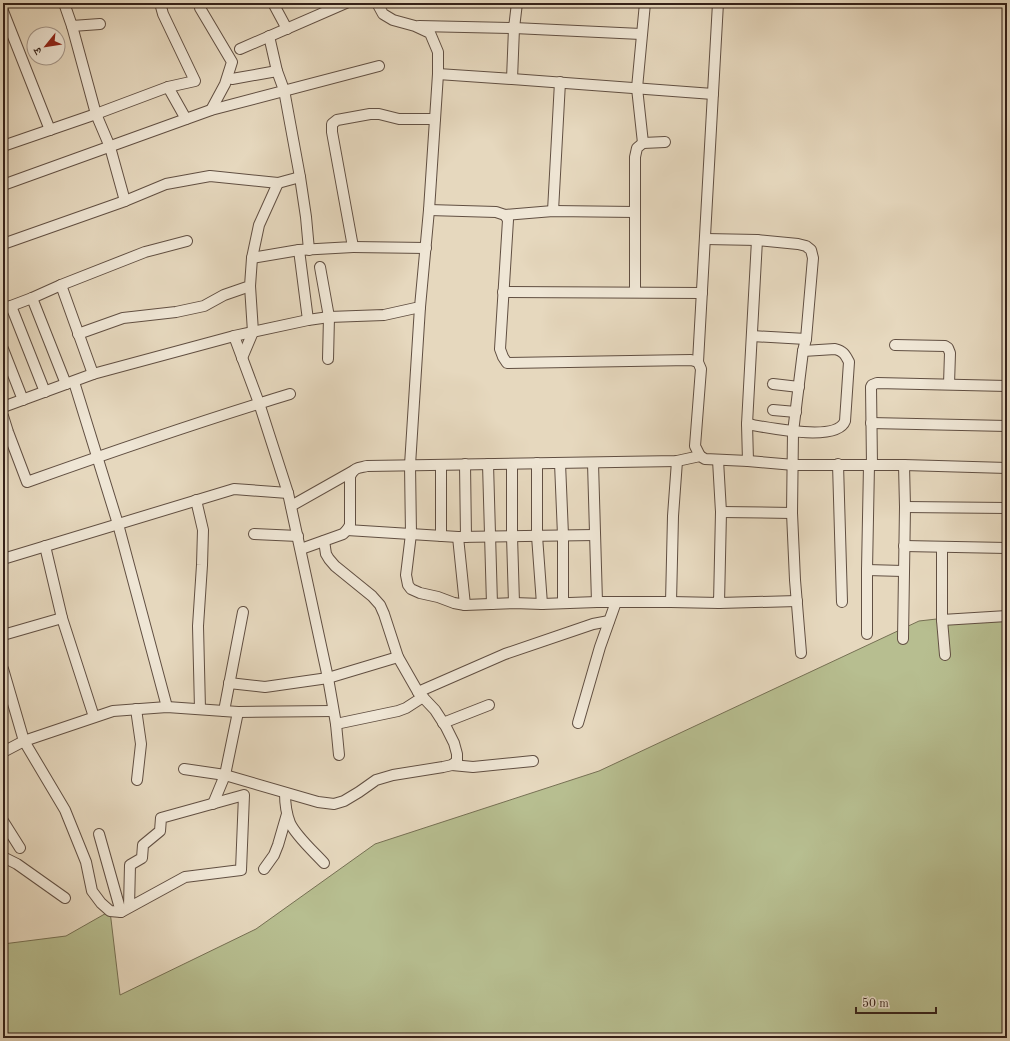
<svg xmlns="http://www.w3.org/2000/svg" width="1010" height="1041" font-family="'Old Standard TT','Noto Serif Devanagari',serif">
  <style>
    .green { fill: #b7be90; stroke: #767054 }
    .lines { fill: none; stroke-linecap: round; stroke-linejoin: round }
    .minor-casing { stroke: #614f42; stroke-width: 12 }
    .minor { stroke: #efe6d5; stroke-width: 10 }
  </style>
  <rect width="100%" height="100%" fill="#e6d8be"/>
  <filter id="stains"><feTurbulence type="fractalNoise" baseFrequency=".005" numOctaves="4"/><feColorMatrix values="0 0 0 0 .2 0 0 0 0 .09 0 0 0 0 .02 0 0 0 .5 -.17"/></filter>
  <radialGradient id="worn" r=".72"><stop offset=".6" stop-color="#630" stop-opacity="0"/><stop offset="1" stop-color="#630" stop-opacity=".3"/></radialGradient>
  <path class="green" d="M1007,611v427h-1004v-94l63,-8 44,-25 10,84 136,-66 119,-85 224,-73 320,-150z"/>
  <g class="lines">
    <defs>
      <g id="minor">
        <path d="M64,3l8,23 24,88 14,33 15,54"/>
        <path d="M201,3l-1,5 32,54 -7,22 -14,26"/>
        <path d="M273,3l14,26"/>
        <path d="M3,11l47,119"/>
        <path d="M72,26l28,-2"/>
        <path d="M419,26l95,2 127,6"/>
        <path d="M269,36l8,35 7,19 16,87 6,40 3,33"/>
        <path d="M240,49l106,-46"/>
        <path d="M438,74l74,5 201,15"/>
        <path d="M232,79l45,-8"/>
        <path d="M512,79l2,-51 3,-25"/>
        <path d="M168,87l18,32"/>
        <path d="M643,143l-6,-55 8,-85"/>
        <path d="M3,146l93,-32 72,-27 27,-6 -32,-67 -3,-11"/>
        <path d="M3,185l208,-75 168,-44"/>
        <path d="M429,210l67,2 9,3 48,-4 82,1"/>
        <path d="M553,211l7,-129"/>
        <path d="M505,215l3,5 -8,129 3,8 4,6 184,-3 7,2"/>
        <path d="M706,239l51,1 41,4 8,2 5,4 2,8 -7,81 -3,12 -10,81 -1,81 3,67 6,73"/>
        <path d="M3,244l122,-43 41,-17 44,-8 68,7 22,-6"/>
        <path d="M353,247l73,1"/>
        <path d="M299,250l9,70"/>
        <path d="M252,258l47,-8 54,-3 -21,-115v-8l5,-4 33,-6h9l20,5h36"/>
        <path d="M320,267l9,50 -1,42"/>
        <path d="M61,285l32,89"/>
        <path d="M503,292l199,1"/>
        <path d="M635,292v-135l2,-9 6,-5 22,-1"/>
        <path d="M32,298l34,86"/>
        <path d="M11,306l34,86"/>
        <path d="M420,307l-10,158 1,69 -5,41 2,10 3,4 9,4 18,4 16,6 11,2 49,-2 28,1 55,-2h74l48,1 2,-91 -3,-52"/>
        <path d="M3,309l29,-11 29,-13 84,-33 42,-11"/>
        <path d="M78,334l45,-16 53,-6 28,-6 20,-11 26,-9 2,-28 7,-33 19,-42"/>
        <path d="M234,336l25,67 29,90 40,185 8,46 3,31"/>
        <path d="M752,336l54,3"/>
        <path d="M895,345l50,1 3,2 2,5 -1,31"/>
        <path d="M3,349l20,51"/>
        <path d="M242,358l11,-26 -3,-46"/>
        <path d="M74,382l44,142 49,183"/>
        <path d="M773,384l26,3"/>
        <path d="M3,407l90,-33 141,-38 74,-16 21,-3 55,-2 36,-8 9,-97 9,-136v-22l-8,-19 -15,-7 -22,-6 -10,-6 -6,-11"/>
        <path d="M773,410l23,2"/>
        <path d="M3,416l5,16 19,50c87,-31 174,-61 263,-88"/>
        <path d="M871,423l136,3"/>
        <path d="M747,424c18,3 90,19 98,-3l4,-59c-4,-8 -6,-11 -14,-13l-32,2"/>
        <path d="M700,456l-5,-10 6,-77 -3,-7 20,-359"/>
        <path d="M748,461l-1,-37 10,-184"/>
        <path d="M537,463v73l5,68"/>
        <path d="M560,463l3,72v68"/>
        <path d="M593,463l4,139"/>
        <path d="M465,464l1,73"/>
        <path d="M488,464l4,140"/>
        <path d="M512,464v72l2,67"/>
        <path d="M838,464l4,138"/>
        <path d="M441,465v71"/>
        <path d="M872,465l-1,-78 1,-2 5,-2 130,3"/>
        <path d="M196,500l7,30 -1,35 -4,61 2,83"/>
        <path d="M291,506l62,-35"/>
        <path d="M905,507l102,1"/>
        <path d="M721,512l71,1"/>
        <path d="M347,530l111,7 137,-2"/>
        <path d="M254,534l44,2"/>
        <path d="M458,537l7,68"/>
        <path d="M45,546l17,72 32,99"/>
        <path d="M904,546l103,2"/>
        <path d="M942,547v73l3,35"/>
        <path d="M301,549l42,-15 4,-4 3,-5v-49c5,-9 8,-8 17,-10l310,-5 23,-5 5,3 43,2 46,4h110l103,3"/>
        <path d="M3,559l231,-70 54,4"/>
        <path d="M867,570l36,1"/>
        <path d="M671,602l2,-86 4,-55"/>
        <path d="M719,603l78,-2"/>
        <path d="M942,620l65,-4"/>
        <path d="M867,634v-64l2,-105"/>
        <path d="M3,635l59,-17"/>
        <path d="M903,639l2,-132 -1,-42"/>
        <path d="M3,669l21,72 41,69 21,52 6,29 9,12 9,8 11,1 64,-35 56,-7 3,-75 -83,23 -1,13 -17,14 -1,13 -12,7 -1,42"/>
        <path d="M229,683l36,4 63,-9 70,-21"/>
        <path d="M418,692l87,-38 88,-30 16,-3"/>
        <path d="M136,709l5,35 -4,36"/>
        <path d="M224,711l19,-99"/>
        <path d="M443,723l46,-18"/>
        <path d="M578,723l22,-76 16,-45"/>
        <path d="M336,724l62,-13 8,-3 17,-11"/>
        <path d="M3,752l21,-11 89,-30 54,-4 71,5 95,-1"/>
        <path d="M452,765l21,2 60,-6"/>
        <path d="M184,769l41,6 93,27 16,2 10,-3 15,-9 17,-12 17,-5 50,-8 9,-2 5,-4v-7l-3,-11 -8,-16 -11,-17 -17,-18 -20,-35 -14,-43 -4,-9 -8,-9 -37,-30 -6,-7 -3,-5 -2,-13"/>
        <path d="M285,793c0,10 1,20 5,30 6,13 24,29 34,40"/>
        <path d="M213,804l12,-29 13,-63"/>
        <path d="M3,821l17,27"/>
        <path d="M99,834l22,78"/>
        <path d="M3,857l14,7 48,34"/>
        <path d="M264,869l10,-14 4,-10 9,-31"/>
      </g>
    </defs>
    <use href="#minor" class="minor-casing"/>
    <use href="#minor" class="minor"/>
  </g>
  <rect width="1010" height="1041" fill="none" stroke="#e6d8be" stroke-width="16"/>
  <rect x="4" y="4" width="1002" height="1033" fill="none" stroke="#352119" stroke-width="2"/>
  <rect x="8" y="8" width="994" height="1025" fill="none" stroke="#352119"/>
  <g transform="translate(46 46) rotate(240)"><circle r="19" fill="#efe6d5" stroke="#a5978a"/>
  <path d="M0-3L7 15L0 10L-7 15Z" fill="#8f2418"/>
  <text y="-6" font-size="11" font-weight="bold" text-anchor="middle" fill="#352119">उ</text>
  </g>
  <path d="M856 1007v6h80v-6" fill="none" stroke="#352119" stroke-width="2"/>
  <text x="862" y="1007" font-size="12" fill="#352119" stroke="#efe6d5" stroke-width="3" paint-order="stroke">50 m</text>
  <rect width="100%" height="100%" filter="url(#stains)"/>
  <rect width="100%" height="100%" fill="url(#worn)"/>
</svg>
